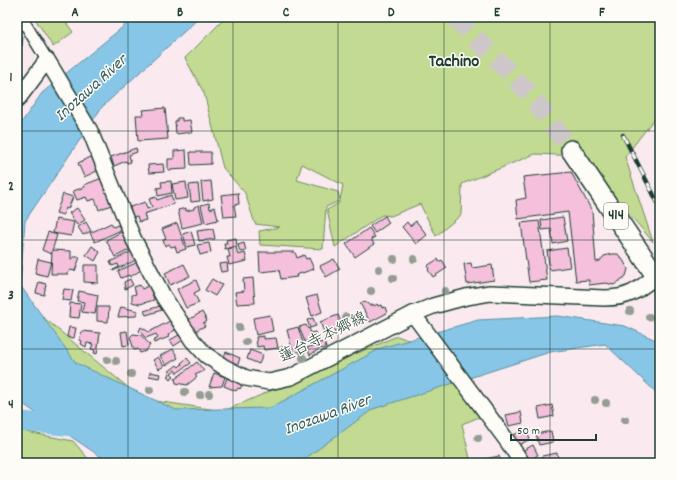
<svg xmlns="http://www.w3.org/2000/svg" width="677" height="480" font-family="Dekko,'Klee One',sans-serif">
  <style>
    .green { fill: #c2da91; stroke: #708c62; fill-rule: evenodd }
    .water { fill: #88c6e8; stroke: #5e8fa0 }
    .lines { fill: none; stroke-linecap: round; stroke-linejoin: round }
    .river { stroke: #88c6e8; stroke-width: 20 }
    .building { fill: #f4c0dc; stroke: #1f3d34 }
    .highway-tunnel { stroke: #cec7ca; stroke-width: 19; stroke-dasharray: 19 10; stroke-linecap: butt }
    .street-casing { stroke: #1f3d34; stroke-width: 14 }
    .secondary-casing { stroke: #1f3d34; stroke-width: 18 }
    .highway-casing { stroke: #1f3d34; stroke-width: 22 }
    .street { stroke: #fdfcf7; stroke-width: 11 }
    .secondary { stroke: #fdfcf7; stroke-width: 15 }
    .highway { stroke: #fdfcf7; stroke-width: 19 }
    .rail-casing { stroke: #1f3d34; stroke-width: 4.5 }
    .rail { stroke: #fdfcf7; stroke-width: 3; stroke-dasharray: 9; stroke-linecap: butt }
    .tree { fill: #949c93 }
    .grid { fill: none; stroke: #1f3d34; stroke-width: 1; stroke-opacity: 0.55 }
    .labels { text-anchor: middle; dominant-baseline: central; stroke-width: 3; stroke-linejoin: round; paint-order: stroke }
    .shield { fill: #fdfcf7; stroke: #62766e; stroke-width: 1 }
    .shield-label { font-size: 15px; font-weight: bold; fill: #1f3d34 }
    .street-label { font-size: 16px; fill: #1f3d34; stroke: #fdfcf7 }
    .water-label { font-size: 17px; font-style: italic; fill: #395f61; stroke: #fdfcf7 }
    .quarter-label { font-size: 18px; font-weight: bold; fill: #1f3d34; stroke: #fdfcf7 }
    .neatline { fill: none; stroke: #1f3d34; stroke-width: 1.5 }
    .grid-label { font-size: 13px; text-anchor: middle; font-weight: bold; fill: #1f3d34 }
  </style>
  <rect width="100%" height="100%" fill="#faeaef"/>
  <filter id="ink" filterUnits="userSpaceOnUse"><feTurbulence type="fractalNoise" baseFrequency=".025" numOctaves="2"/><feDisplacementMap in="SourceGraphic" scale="8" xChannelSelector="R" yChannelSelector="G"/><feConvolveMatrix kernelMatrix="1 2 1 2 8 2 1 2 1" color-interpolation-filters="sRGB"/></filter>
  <g filter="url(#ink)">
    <g class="green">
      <path d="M34,17h28l11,15 -20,15z"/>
      <path d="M226,17h434v94l-35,46 28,85 -73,-86 -45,-2 -73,30 -1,31 -25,21 -16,-32 -29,12 -9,-1 -47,32 -8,-37 12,-7v-2l-13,6 -3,42 -63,-4 -1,-14 21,-4 -25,-3 -10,-31 -22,-25 -19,-75 -19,-35zM302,164l41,21 -3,15 -2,-8 -41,-12z"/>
      <path d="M32,308l110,91 82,12 173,-75 29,10 56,70 -20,8 9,39h-359l-95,-152z"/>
      <path d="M17,430l56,11 19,22h-75z"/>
    </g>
    <path class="water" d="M135,17h65l-98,90 -77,114 -5,64 56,78 100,47 94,-2 111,-60 97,-28 80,-4 67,10 35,16v54l-55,-52 -55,8 -177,57 -74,54h-189l-93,-63v-271l25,-36z"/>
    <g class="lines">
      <path class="river" d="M17,421l62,6"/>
    </g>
    <g class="building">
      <path d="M17,29l3,1 -1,7h4l-1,9h-5z"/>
      <path d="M165,108l3,31 -30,2 -2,-26h8l-1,-5z"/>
      <path d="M177,118h5v3l8,-1 2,12 -16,2 -1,-13h2z"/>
      <path d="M659,133l1,17h-4v-11h3z"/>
      <path d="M136,148l1,4 -8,3 2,7 -4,1 -1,-2 -12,5 -3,-9z"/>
      <path d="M186,150l1,19 -19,1v-11h6v-8z"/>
      <path d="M190,152h21v12l-20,1z"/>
      <path d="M93,156l6,14 -15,7 -6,-14z"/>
      <path d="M163,164l1,8 -15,1 -1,-8z"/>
      <path d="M571,172l21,39 4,51 4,-1 4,-5 8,-2h6l5,6 5,9 -2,7 -12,9 -8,-2 -17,2v-5l-13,1 -8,-69 -50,7 -2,-19 10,-2 -3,-21z"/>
      <path d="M102,178l9,27 -12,5 -4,-11 -7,2 -2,-4 -9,3 -4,-9 12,-4 -1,-2z"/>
      <path d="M171,181l1,12 -14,3 -1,-8 5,-1 -1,-5z"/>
      <path d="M211,181l2,18 -10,2 -2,-19z"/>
      <path d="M186,182l2,16 -13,2 -3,-16z"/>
      <path d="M198,184l2,17 -9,1 -2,-17z"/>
      <path d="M238,193l1,11 -5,1 2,11 -12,1 -3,-22z"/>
      <path d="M63,194l10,3 -5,12 -2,-1 -3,7 -7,-2z"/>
      <path d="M171,195l3,9 -30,10 2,6 -7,2 -2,-6 -4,1 -3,-10 15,-5 2,7 5,-2 -3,-8 7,-2 1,3z"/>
      <path d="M209,203l1,6 5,-2 3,13 -13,3 -4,-18z"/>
      <path d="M199,205l4,18 -21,5 -4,-18 8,-2v3l8,-2v-2z"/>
      <path d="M77,208l8,12 -8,5 -8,-12z"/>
      <path d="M385,216l4,7 -14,10 -5,-7z"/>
      <path d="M563,217l4,24 -14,3 -2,-15 -9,1 -1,-10z"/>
      <path d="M56,219l18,3 -3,14 -18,-3z"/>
      <path d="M416,221l11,14 -11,9 -14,-17 5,-5 3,4z"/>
      <path d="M539,221l8,59 -18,2 -8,-59z"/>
      <path d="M86,222l5,9 -8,4 -5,-8z"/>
      <path d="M111,223l2,4 5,-2 3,5 -26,12 -5,-9z"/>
      <path d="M177,223l9,26 -9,3 -2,-6 -4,1 -2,-3 -4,2 -2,-6 3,-1 -4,-10z"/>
      <path d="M369,228l6,9 -4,2 3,5 -19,13 -9,-13z"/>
      <path d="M213,229l2,10 -16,2 -2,-10z"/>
      <path d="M191,231l4,14 -8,2 -4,-13z"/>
      <path d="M48,232l9,3 -6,19 -9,-4z"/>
      <path d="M121,232l10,17 -16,8 -9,-17z"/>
      <path d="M236,238l1,8 -12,3 -1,-6h3l-1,-3z"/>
      <path d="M209,243l2,9 -11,3 -3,-10z"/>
      <path d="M244,243l2,8 -6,1 -2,-7z"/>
      <path d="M92,246l8,6 -5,9 -9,-6z"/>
      <path d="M236,247l2,8 7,-2 2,8 -18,4 -2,-8h3l-2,-8z"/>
      <path d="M567,248l3,19 -20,3 -3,-19z"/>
      <path d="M52,250l19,1v8h1l1,-2h7l-5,14 -5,-1 -2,4h-17z"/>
      <path d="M132,251l4,9 -23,11v-1l6,-3 -1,-3 -6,2 -2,-4z"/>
      <path d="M259,252h36l2,6 7,-3 2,4 3,-1 5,11 -18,6 1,2 -16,2 -2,-9 -19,2z"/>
      <path d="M38,259l13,3 -4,14 -12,-3z"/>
      <path d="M334,259l6,10 -14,8 -6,-11z"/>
      <path d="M438,259l1,3 3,-2 5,8 -14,9 -5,-7 1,-1 -2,-3z"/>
      <path d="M138,262l3,8 -11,7 -1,-2 -8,3 -3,-7z"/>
      <path d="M227,263l1,8 -7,1 -2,-8z"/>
      <path d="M471,263l1,5 20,-3 2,15 -27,4 -3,-20z"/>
      <path d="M184,264l6,12 -20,9 -5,-12z"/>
      <path d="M84,265h14v18l-14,-1z"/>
      <path d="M253,278l2,25 -18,1 -2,-12 9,-1 -1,-12z"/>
      <path d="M130,279l3,6 -8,4 -1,-7z"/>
      <path d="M212,279l10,6 -7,11 -10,-6z"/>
      <path d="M196,280l4,10 -6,3 5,10 -13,5 -9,-19z"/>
      <path d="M39,282l7,2 -2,11 -8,-2z"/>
      <path d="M140,285l2,4 8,-4 4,15 -14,4 -8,-2v-7l4,-1 -2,-7z"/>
      <path d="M64,289l9,1 -2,11 -9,-1z"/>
      <path d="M79,291l19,4 -3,19 -13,-2 2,-10 -7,-1z"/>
      <path d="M317,295l5,17 -10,4 -6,-18z"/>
      <path d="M363,302l4,1 3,3 3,-2 1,2 3,-2 1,2 3,-1 1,3 3,-1 2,6 -17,9 -10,-19z"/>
      <path d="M70,303l11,1 -2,14 -10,-1z"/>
      <path d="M160,306l2,4 -16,5 -2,-4z"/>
      <path d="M97,307h12l-1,15 -11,-1z"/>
      <path d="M121,307l17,4 -2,5 -18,1z"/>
      <path d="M202,312l5,9 -4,2 2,3 -10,5 -7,-11z"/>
      <path d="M270,315l3,16 -17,4 -3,-17z"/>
      <path d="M338,315l6,14 -9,4 -2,-5 -9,4 -4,-10z"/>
      <path d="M313,318l3,8 -6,2 -3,-8z"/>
      <path d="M170,321l5,9 -7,5 1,2 -15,6 -1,-2 5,-3 -2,-4 -10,4 -7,-7 2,-4 8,5z"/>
      <path d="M306,325l2,4 1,-1 2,5 4,-1 4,11 5,-1 2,6 -4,1 -1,-1 -11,7 -3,-7 5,-2 -2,-5 -5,1 -6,-15z"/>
      <path d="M69,327l7,1 -2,10 -7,-1z"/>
      <path d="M298,327l8,25 -6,2v-3l-7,2 -6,-23z"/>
      <path d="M82,331l18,2 -3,21 -3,-1 1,-3 -4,-1 2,-5 -6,-1 -1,4 -5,-3 1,-3 -3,-1z"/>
      <path d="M127,331l2,14 -6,1 -2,-14z"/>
      <path d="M133,334l8,1 9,10 -4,6 -6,2 -2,-4 -4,1 -4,-13z"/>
      <path d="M179,335l4,5 -9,6 -4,-6z"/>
      <path d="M264,336v3l12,-1 2,10 -14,2 -1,-4 -6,1 -1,-10z"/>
      <path d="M173,349l5,9 -12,7 -6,-9z"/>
      <path d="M250,350l13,5 -4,9 -12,-5z"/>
      <path d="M226,352l14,6 -3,9 -15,-7z"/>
      <path d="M158,357l6,9 -5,3 -6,-9z"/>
      <path d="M187,358l4,5 -14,10 -2,-3 -4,3 3,3 -4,3 -3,-3 3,-2 -2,-2 9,-7 2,2 3,-3 -1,-1z"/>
      <path d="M197,362l7,9 -9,4 2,2 -10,8 -11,-2 -1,-4z"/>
      <path d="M150,372l10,2 -1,4 -10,-2z"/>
      <path d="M214,373l11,4 -3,9 -13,1z"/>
      <path d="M227,378l15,7 -2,4 -2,-1 -2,3 -12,-5z"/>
      <path d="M552,405l2,11 -14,3 -2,-11z"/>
      <path d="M521,412l2,11 -14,3 -3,-11z"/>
      <path d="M525,429l5,10 -13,7 -5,-10z"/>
      <path d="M551,431l2,11 -14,3 -3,-11z"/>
      <path d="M533,445l5,10 -12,7 -6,-10z"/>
      <path d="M557,453l2,10h-15l-2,-7z"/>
      <path d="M499,456l2,7h-16v-4z"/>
    </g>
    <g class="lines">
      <path class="highway-tunnel" d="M455,17l74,76 42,57"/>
      <defs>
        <path id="street" d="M21,17l26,43"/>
        <g id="secondary">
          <path d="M17,100l30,-40 43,71 43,107 30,58 30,45 13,14 18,12 22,11 23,4 22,-5 122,-63 20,-8 33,-9 24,-4 114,5c25,0 33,-7 52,-22"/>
          <path d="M413,314l95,128 14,21"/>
        </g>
        <path id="highway" d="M571,150l89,132"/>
      </defs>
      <use href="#street" class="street-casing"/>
      <use href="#secondary" class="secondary-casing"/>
      <use href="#highway" class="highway-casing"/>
      <use href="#street" class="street"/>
      <use href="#secondary" class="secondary"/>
      <use href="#highway" class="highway"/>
      <defs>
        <path id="rail" d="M623,135l37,72"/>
      </defs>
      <use href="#rail" class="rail-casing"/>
      <use href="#rail" class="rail"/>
    </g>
    <g class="tree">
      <circle cx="394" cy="259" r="4"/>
      <circle cx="414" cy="259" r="4"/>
      <circle cx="379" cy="269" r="4"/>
      <circle cx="393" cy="278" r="4"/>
      <circle cx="371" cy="291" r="4"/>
      <circle cx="445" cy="291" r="4"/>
      <circle cx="630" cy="311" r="4"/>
      <circle cx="346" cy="317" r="4"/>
      <circle cx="649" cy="317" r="4"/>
      <circle cx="239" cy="327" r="4"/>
      <circle cx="246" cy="342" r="4"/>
      <circle cx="282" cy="350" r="4"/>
      <circle cx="303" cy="358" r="4"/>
      <circle cx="107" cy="360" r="4"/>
      <circle cx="116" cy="361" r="4"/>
      <circle cx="131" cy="374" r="4"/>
      <circle cx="150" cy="390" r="4"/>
      <circle cx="185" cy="392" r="4"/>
      <circle cx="209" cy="394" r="4"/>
      <circle cx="200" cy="395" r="4"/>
      <circle cx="595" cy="400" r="4"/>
      <circle cx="606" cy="403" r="4"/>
      <circle cx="625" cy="420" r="4"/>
      <circle cx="478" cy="438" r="4"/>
    </g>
  </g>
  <path class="grid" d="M128,17v446M233,17v446M338,17v446M444,17v446M550,17v446M17,131h643M17,240h643M17,349h643"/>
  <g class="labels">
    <rect class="shield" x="604" y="203" width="24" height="26" rx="3"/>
    <g class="shield-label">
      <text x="616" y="216">414</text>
    </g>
    <g class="street-label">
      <text transform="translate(323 338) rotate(-26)">蓮台寺本郷線</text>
    </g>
    <g class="water-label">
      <text transform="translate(92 89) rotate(-42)">Inozawa River</text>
      <text transform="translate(328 416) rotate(-20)">Inozawa River</text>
    </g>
    <g class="quarter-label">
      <text x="454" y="62">Tachino</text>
    </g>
  </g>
  <rect width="677" height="480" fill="none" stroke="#fdfcf7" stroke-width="44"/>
  <path d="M511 434v6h85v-6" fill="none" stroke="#1f3d34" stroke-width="2"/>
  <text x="517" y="434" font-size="12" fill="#1f3d34" stroke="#fdfcf7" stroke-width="3" paint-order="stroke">50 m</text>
  <rect x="22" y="22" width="633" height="436" class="neatline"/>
  <g class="grid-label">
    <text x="75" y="16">A</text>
    <text x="180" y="16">B</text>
    <text x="286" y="16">C</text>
    <text x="391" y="16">D</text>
    <text x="497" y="16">E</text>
    <text x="602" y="16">F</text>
    <text x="11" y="81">1</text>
    <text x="11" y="190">2</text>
    <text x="11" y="299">3</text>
    <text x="11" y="408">4</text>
  </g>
</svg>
